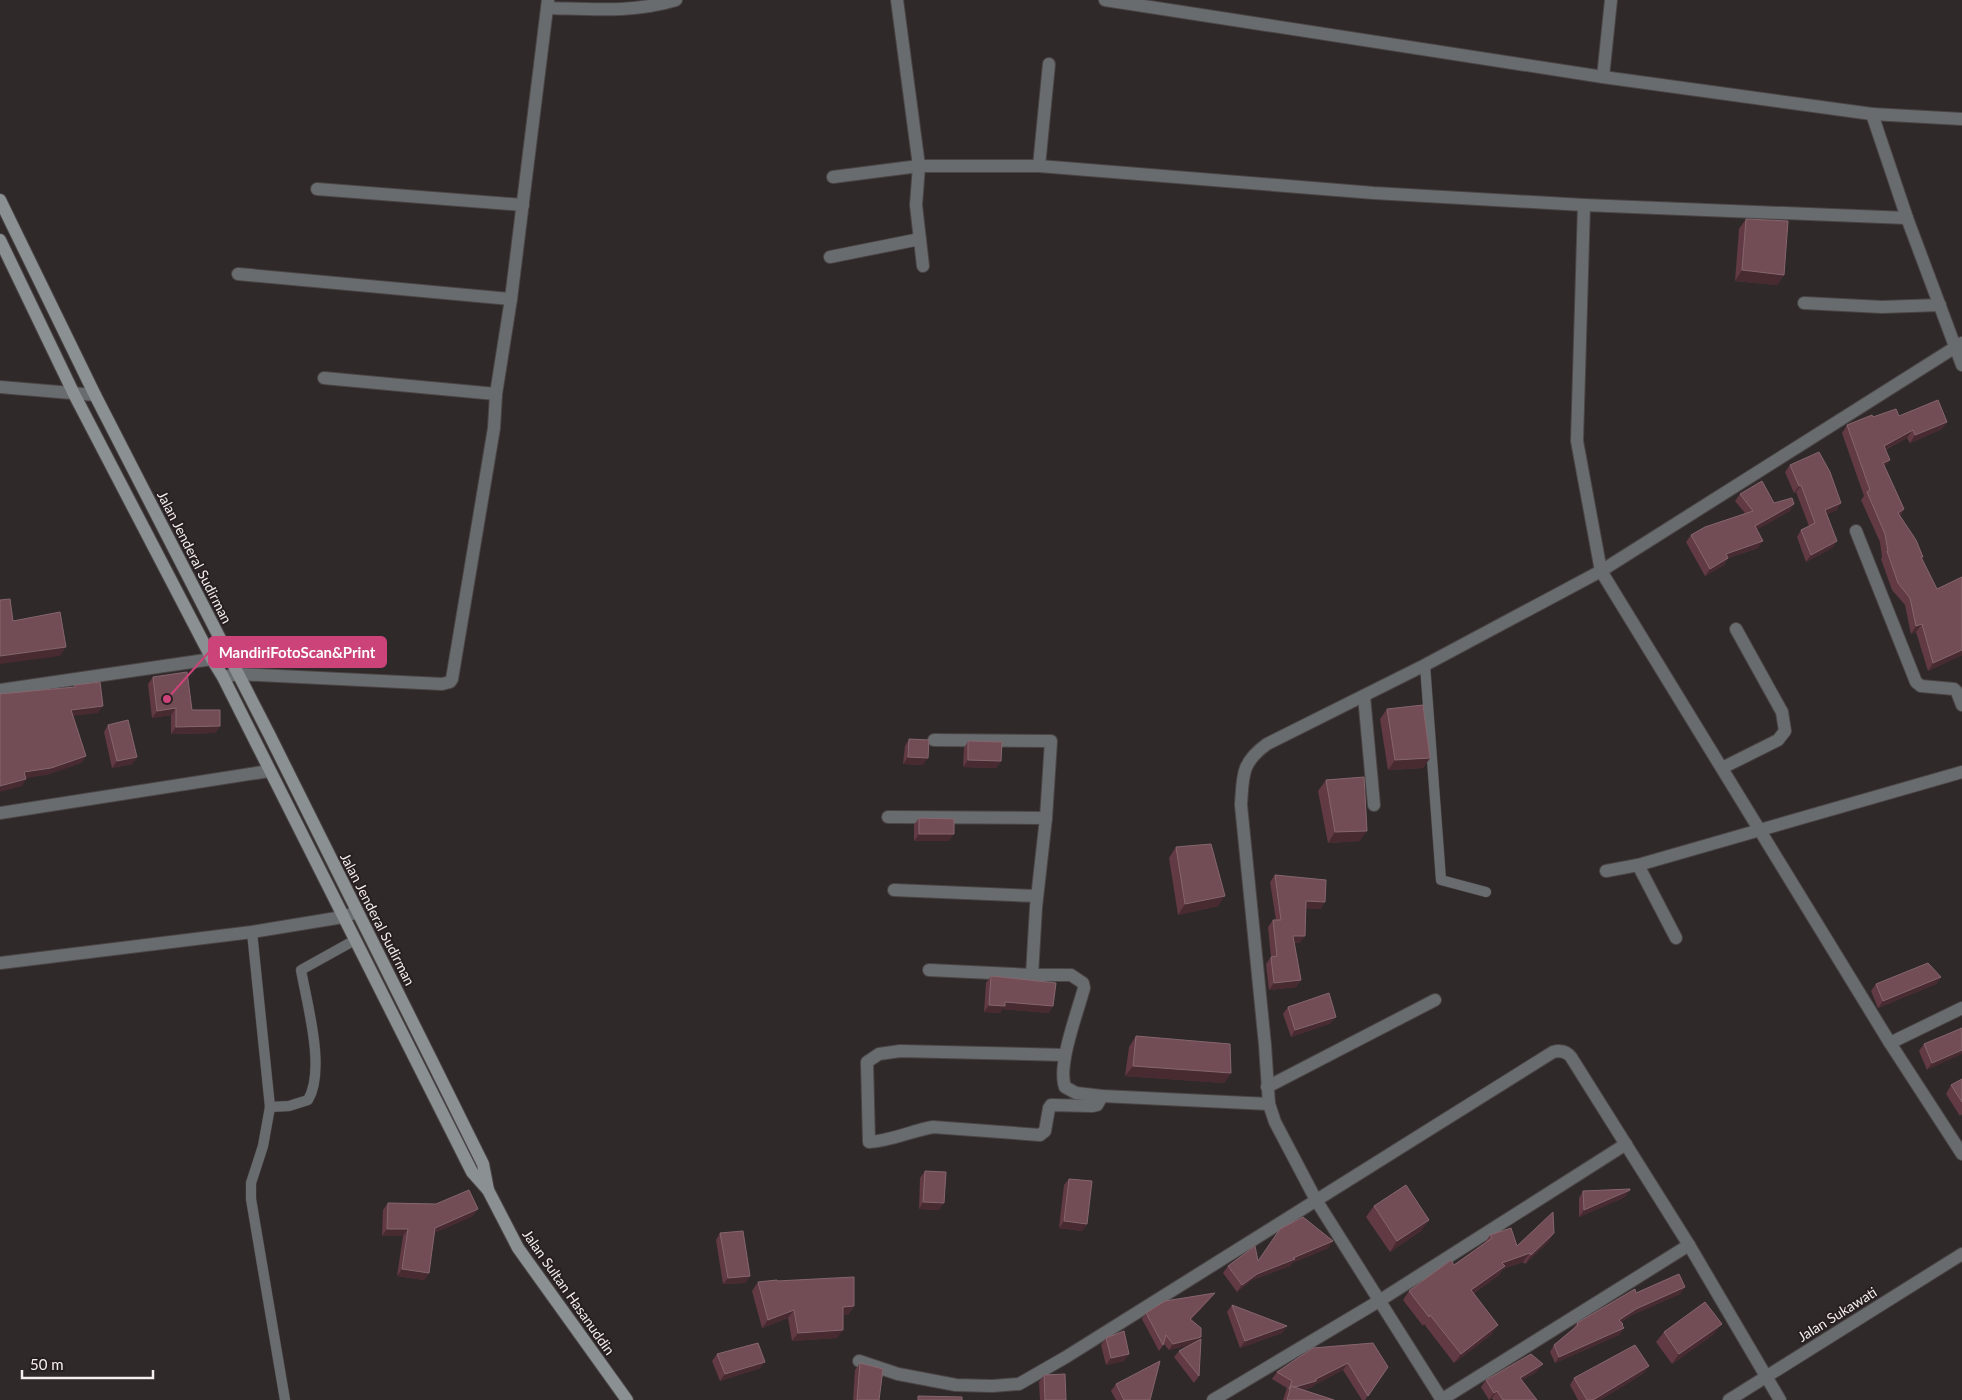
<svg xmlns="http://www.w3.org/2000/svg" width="1962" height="1400" font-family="Lato,sans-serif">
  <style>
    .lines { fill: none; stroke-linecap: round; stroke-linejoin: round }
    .service-casing { stroke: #4b4546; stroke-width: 11 }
    .minor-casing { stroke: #4b4546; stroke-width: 14 }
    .tertiary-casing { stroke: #4b4546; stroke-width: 14 }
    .secondary-casing { stroke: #4b4546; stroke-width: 14 }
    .service { stroke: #696c6e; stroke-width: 10 }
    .minor { stroke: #696c6e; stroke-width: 12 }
    .tertiary { stroke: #696c6e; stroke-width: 12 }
    .secondary { stroke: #8b9193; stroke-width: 12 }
    .wall { fill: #623a43 }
    .shaded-wall { fill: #472b31 }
    .building { fill: #724d55; stroke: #86666e }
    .labels { text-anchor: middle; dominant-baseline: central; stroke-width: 4; stroke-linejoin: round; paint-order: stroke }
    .street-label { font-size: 14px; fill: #f4efef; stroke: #271f21 }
    .leader { fill: none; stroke: #cc4379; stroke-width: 2 }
    .callout-dot { fill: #cc4379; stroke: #271f21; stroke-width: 2 }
    .callout { fill: #cc4379; stroke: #cc4379; stroke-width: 2 }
    .callout-label { font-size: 15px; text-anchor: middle; font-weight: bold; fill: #fff }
  </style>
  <rect width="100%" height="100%" fill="#30292a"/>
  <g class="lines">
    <defs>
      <g id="service">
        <path d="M1425,665l16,215 45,12"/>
        <path d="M252,932l18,175 -7,39 -12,37v16l34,201"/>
        <path d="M270,1107l19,-1 19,-6c18,-30 -1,-96 -7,-130l54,-30"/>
      </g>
      <g id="minor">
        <path d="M897,0l22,166 -3,39 7,61"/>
        <path d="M1105,0l498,77 269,37 35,104 55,147"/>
        <path d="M547,8c44,1 86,5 129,-8"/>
        <path d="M1603,77l8,-77"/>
        <path d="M1872,114l90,5"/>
        <path d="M1039,166l10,-102"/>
        <path d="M833,177l86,-11h120l335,27 210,12 323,13"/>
        <path d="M317,189l206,16"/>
        <path d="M1584,205l-7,236 24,130 289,472 72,111"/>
        <path d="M830,257l90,-18"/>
        <path d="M238,274l273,25"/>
        <path d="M1804,303l78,4 58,-2"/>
        <path d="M324,378l172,16"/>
        <path d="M1856,531l60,151 5,4 33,3 3,3 5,13"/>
        <path d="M223,677l15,-3 204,10 8,-2 2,-3 42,-251 2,-34 15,-95 37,-299"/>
        <path d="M0,690l212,-31"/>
        <path d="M1364,696l10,109"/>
        <path d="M934,740l117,1 -5,77 -10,89 -4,68h39l12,8 1,5c-6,23 -27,77 -19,99l11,6 26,3 167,8"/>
        <path d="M1722,768l56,-28 7,-9 -3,-19 -46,-83"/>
        <path d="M0,813l269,-42"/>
        <path d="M888,817l158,1"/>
        <path d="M1638,865l38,73"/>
        <path d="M1606,871l32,-6 324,-93"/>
        <path d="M894,890l142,6"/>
        <path d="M0,963l252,-31 91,-15 14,-5"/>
        <path d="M929,970l103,5"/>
        <path d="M1890,1043l72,-35"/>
        <path d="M1065,1055l-165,-4 -21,3 -12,8 2,80c22,-1 42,-11 64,-15l107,8 5,-4 4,-23 2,-3 41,1 5,-1 5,-9"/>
        <path d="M1267,1087l168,-87"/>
        <path d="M859,1361l39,13 58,11 36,1 27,-2 47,-27 487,-305c7,-2 13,-1 18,5l118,188 91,155"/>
        <path d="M1213,1400l166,-99 247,-157"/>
        <path d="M1441,1400l248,-155"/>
        <path d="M1442,1400l-126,-200 -41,-78 -6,-18 -4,-59 -24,-240c2,-30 0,-42 26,-61l158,-79 176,-94 361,-228"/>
      </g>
      <g id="tertiary">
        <path d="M0,387l95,8"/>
        <path d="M1729,1400l233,-146"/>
      </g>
      <g id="secondary">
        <path d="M0,200l95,195 174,339 163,327 51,103 5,26 30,58 109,152"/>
        <path d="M0,240l74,154 138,265 11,18 249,495 16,18"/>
      </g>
    </defs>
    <use href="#service" class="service-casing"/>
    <use href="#minor" class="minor-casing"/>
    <use href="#tertiary" class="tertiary-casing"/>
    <use href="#secondary" class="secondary-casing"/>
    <use href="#service" class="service"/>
    <use href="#minor" class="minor"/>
    <use href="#tertiary" class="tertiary"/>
    <use href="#secondary" class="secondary"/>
  </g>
  <g class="wall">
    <path d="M1746,219l38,56 -7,10 -42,-4 4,-52z"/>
    <path d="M1899,416l43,13 -32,14 -3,-5 -22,12v17l19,42 -4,7 37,73 25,-12v78l-34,16 -12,-39 -5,2 -6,-29 -13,-15 -11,-31 1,-2 -2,-15 -19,-42 3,-4 -22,-63 5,-8 26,-8z"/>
    <path d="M1790,465l47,45 -10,4 10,27 -5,7 -26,14 -9,-25 4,-7 8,-4 -13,-34 -2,1 -9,-21z"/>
    <path d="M1740,494l34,9 16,8 -33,18 1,19 -30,10 -4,7 -19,11 -19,-34 5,-7 54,-22 -10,-12z"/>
    <path d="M153,677l39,33 28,16 -5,7 -44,1v-19l-19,3 -4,-34z"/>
    <path d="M1387,709l43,49 -7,10 -35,2 -8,-51z"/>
    <path d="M108,725l29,32 -5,7 -20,4 -8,-36z"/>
    <path d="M909,739l14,26 -20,-1 2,-18z"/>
    <path d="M968,741l33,20 -5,7 -33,-1 1,-19z"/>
    <path d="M1326,780l34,61 -32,2 -10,-52z"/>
    <path d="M919,818l30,23h-35v-16z"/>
    <path d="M1176,847l42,59 -40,9 -9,-57z"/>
    <path d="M1275,875l50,27 -5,7 -14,-1 -6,35h-6l7,37 -5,7 -27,3 -3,-26 5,-7 -3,-30 5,-7h3l-6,-38z"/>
    <path d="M991,976l58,37 -47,-4 -2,4 -16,-1 2,-29z"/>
    <path d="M1941,977l-5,7 -58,24 -7,-17 5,-7z"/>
    <path d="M1288,1007l43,16 -40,14 -8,-23z"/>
    <path d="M1962,1028l-35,42 -8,-19 5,-7z"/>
    <path d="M1136,1036l95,37 -7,10 -99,-7 4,-29z"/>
    <path d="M1962,1079v35l-2,2 -14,-22 5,-9z"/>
    <path d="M925,1171l14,39 -20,-1 1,-31z"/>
    <path d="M1069,1179l18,45 -5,7 -23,-3 5,-43z"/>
    <path d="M1583,1191l42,6 -46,20v-19z"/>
    <path d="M388,1203l85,13 -39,17 -5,40 -5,7 -27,-4 6,-40h-21l1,-26z"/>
    <path d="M1374,1206l48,24 -32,22 -24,-35z"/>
    <path d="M720,1233l30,43 -5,7 -22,1 -7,-44z"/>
    <path d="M1554,1233l-6,9 -23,22 -2,-2 -20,7 -4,6 -25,18 18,41 -38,29 -30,-39 -1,2 -20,-26 6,-9 45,-26 30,-21 6,-9 27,11z"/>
    <path d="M1333,1241l-5,7 -36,15 -2,3 -38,14 -15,12 -14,-19 5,-7 30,-5z"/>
    <path d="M777,1281l77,25 -6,9h-5l-6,23 -45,3 -4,-23 -26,10 -10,-37 6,-9z"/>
    <path d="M1685,1287l-5,7 -48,21 -11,7 2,2 -1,2 2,2 -5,7 -64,28 -5,-11 4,-7 19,-16 4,-6 59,-30z"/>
    <path d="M1210,1299l-19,21 10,17 -3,3 1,36 -5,7 -20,-26 5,-6 10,-6 -20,5 -5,-6 -5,7 -17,-32 4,-6z"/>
    <path d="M1232,1305l50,28 -42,15 -13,-36z"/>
    <path d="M1664,1332l50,2 -42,30 -16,-22z"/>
    <path d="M1106,1338l18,23 -18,4 -5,-20z"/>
    <path d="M1313,1348l75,19 -23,33h-3l-19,-30 -29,15 -2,2 -9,3 31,10h-51l4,-12 -15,-9 5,-7z"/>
    <path d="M717,1354l48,8 -5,6 -40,13 -8,-20z"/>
    <path d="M860,1363l19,37h-26l2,-30z"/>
    <path d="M1538,1371l-16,9 15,20h-44l-1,-2 -3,2 -8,-13 5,-7z"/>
    <path d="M1644,1373l-44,27h-22l-8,-15 4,-7z"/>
    <path d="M1044,1375l22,25h-26l-1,-18z"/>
    <path d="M1116,1384l34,16h-34l-5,-9z"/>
  </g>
  <g class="shaded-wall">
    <path d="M1742,270l42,5 -7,10 -42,-4z"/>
    <path d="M1947,422l-5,7 -32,14 5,-8z"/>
    <path d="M1913,430l-6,8 -29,15 6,-7z"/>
    <path d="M1890,460l-6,8 -1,-5z"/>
    <path d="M1801,485l-5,7 -2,1 5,-7z"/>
    <path d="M1841,503l-4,7 -17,7 5,-7z"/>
    <path d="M1794,504l-4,7 -39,22 4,-7z"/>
    <path d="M1904,509l-6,8v-4z"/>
    <path d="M1763,541l-5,7 -37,12 5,-6z"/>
    <path d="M1837,541l-5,7 -26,14 5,-7z"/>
    <path d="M1728,558l-4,7 -19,11 5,-7z"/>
    <path d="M1922,624l-6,8 -5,2 5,-8z"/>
    <path d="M66,647l-6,9 -60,8v-8z"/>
    <path d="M1962,650v5l-34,16 5,-8z"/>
    <path d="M103,706l-5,7 -32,4 5,-7z"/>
    <path d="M176,708l-5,7 -19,3 5,-7z"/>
    <path d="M220,726l-5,7 -44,1 5,-7z"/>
    <path d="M86,756l-4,7 -35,12 -28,4 5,-7z"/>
    <path d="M137,757l-5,7 -20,4 5,-7z"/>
    <path d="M908,757l20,1 -5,7 -20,-1z"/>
    <path d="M1430,758l-7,10 -35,2 7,-10z"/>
    <path d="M968,760l33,1 -5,7 -33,-1z"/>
    <path d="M26,779l-4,7 -22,6v-6z"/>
    <path d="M1367,831l-7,10 -32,2 7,-11z"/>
    <path d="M919,834h35l-5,7h-35z"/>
    <path d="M1225,896l-7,10 -40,9 7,-11z"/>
    <path d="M1306,901l19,1 -5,7 -19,-1z"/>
    <path d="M1293,936h12l-5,7h-12z"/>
    <path d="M1941,977l-5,7 -58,24 5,-7z"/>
    <path d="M1301,980l-5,7 -27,3 5,-7z"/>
    <path d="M1005,1002l48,4 -4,7 -47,-4 -2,4 -16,-1 5,-7z"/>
    <path d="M1336,1017l-5,6 -40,14 4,-7z"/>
    <path d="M1962,1050v4l-35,16 5,-7z"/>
    <path d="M1133,1066l98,7 -7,10 -99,-7z"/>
    <path d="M1630,1190l-5,7 -46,20 5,-7z"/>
    <path d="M923,1202l21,1 -5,7 -20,-1z"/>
    <path d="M478,1209l-5,7 -43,19 5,-7z"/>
    <path d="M1429,1220l-7,10 -32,22 7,-11z"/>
    <path d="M1064,1221l23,3 -5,7 -23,-3z"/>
    <path d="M387,1229h21l-5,7h-21z"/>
    <path d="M1554,1233l-6,9 -23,22 6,-9z"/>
    <path d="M1333,1241l-5,7 -36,15 -2,3 -38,14 -15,12 5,-7 15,-11z"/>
    <path d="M1530,1253l-7,9 -20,7 -4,6 -34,24 6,-9 31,-27z"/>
    <path d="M402,1269l27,4 -5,7 -27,-4z"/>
    <path d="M750,1276l-5,7 -22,1 5,-6z"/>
    <path d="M1685,1287l-5,7 -48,21 -18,11 5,-6 17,-11z"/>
    <path d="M1215,1293l-5,6 -24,26 4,-6z"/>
    <path d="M854,1306l-6,9h-11l6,-8z"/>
    <path d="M794,1310l-6,8 -26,10 6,-8z"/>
    <path d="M1623,1324l-3,6 4,-2 -5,7 -64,28 4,-6z"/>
    <path d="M1722,1324l-8,10 -42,30 7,-10z"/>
    <path d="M1498,1325l-6,9 -38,29 7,-9z"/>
    <path d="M1287,1326l-5,7 -42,15 5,-7z"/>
    <path d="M843,1330l-6,8 -45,3 6,-8z"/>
    <path d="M1201,1337l-5,7 -27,6 4,-6z"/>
    <path d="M1129,1354l-5,7 -18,4 5,-7z"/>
    <path d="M765,1362l-5,6 -40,13 5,-7z"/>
    <path d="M1348,1363l-5,7 -29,15 -2,2 -23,7 2,-6 25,-9z"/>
    <path d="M1543,1364l-5,7 -23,13 5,-6z"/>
    <path d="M1649,1366l-5,7 -44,27h-7z"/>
    <path d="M1497,1391l-5,7 -3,2 5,-7z"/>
  </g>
  <g class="building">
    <path d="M1746,219l42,2 -4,54 -42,-5z"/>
    <path d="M1938,400l9,22 -32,13 -2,-5 -29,16 6,14 -7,3 21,46 -6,4 18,27 7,17h-2l16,32 25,-12v73l-29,13 -11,-39 -6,2 -6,-28 -12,-15 -11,-32h1l-3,-17 -18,-42 3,-2 -23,-65 25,-10 1,2 23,-8 3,7z"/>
    <path d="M1819,452l11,20 11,31 -16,7 12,31 -26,14 -10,-25 14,-7 -14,-38 -2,1 -9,-21z"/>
    <path d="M1762,481l12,22 18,-5 2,6 -39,22 8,15 -37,13 2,4 -18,11 -19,-34 14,-8 48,-16 -13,-17z"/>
    <path d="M10,599l3,22 47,-9 6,35 -66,9v-56z"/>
    <path d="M187,672l5,38h28v16l-44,1v-19l-19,3 -4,-34z"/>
    <path d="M100,682l3,24 -32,4 15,46 -35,12 -27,4 2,7 -26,7v-92l75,-7v-2z"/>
    <path d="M1423,705l7,53 -35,2 -8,-51z"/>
    <path d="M128,720l9,37 -20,4 -9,-36z"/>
    <path d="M909,739l20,1 -1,18 -20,-1z"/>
    <path d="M968,741l34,1 -1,19 -33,-1z"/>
    <path d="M1364,777l3,54 -32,1 -9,-52z"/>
    <path d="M919,818l35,1v15h-35z"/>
    <path d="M1211,844l14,52 -40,8 -9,-57z"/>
    <path d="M1275,875l51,5 -1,22 -19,-1 -1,35h-12l8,44 -27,3 -3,-26 6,-1 -4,-36h8z"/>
    <path d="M1928,963l13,14 -58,24 -7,-17z"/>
    <path d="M991,976l65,7 -3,23 -48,-4v4l-16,-1z"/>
    <path d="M1329,993l7,24 -41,13 -7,-23z"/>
    <path d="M1962,1028v22l-30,13 -8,-19z"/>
    <path d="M1136,1036l94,8 1,29 -98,-7z"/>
    <path d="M1962,1079v23l-11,-17z"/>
    <path d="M925,1171l21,1 -2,31 -21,-1z"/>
    <path d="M1069,1179l23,2 -5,43 -23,-3z"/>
    <path d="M1406,1185l23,35 -32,21 -23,-35z"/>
    <path d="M1630,1189v1l-46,20 -1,-19z"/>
    <path d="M469,1190l9,19 -43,19 -6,45 -27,-4 6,-40h-21l1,-26 48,1z"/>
    <path d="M1553,1212l1,21 -23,22 -1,-2 -28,10 3,3 -34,24 27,35 -37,29 -31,-39 -1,2 -20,-26 42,-31 3,5 38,-27 -2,-3 21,-7 6,18z"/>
    <path d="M1303,1217l30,24 -40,17 2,1 -38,15 -15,11 -14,-19 27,-20 3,15 22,-32z"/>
    <path d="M743,1231l7,45 -22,2 -8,-45z"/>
    <path d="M1679,1274l6,13 -49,22 -17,11 4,4 -1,1 2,3 -65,29 -5,-12 24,-20 -1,-2 58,-34 1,4z"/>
    <path d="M854,1277v29l-11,1v23l-45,3 -4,-23 -26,10 -10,-38 19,-2v1z"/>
    <path d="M1215,1293l-25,26 11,9v9l-28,7 -7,-9 -3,10 -17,-32 19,-12z"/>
    <path d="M1705,1302l17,22 -43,30 -15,-22z"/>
    <path d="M1232,1305l55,21 -42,15z"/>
    <path d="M1124,1331l5,23 -18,4 -5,-20z"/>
    <path d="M1201,1339l-2,37 -20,-25z"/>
    <path d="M758,1343l7,19 -40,12 -8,-20z"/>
    <path d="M1373,1343l15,24 -20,29 -20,-33 -32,16v2l-21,6 -4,-1 -2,3 3,-8 -15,-9 36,-24z"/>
    <path d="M1635,1345l14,21 -56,34h-6l-13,-22z"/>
    <path d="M1531,1354l12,10 -23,14 17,22h-34l-6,-9 -3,2 -8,-13z"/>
    <path d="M1160,1361l-10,39h-26l-8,-16z"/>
    <path d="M860,1363l23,6 -4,31h-22z"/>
    <path d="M1065,1374l1,26h-21l-1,-25z"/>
    <path d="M1291,1386l43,14h-47z"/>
    <path d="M918,1396l44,1v3h-44z"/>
  </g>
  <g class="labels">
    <g class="street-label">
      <text transform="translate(195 557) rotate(63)">Jalan Jenderal Sudirman</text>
      <text transform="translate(378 919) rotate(63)">Jalan Jenderal Sudirman</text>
      <text transform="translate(569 1292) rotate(55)">Jalan Sultan Hasanuddin</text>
      <text transform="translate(1837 1314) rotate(-32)">Jalan Sukawati</text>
    </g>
  </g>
  <path class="leader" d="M167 699L209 652"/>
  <circle class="callout-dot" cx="167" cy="699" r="5"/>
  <rect class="callout" x="209" y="637" width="177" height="30" rx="5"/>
  <g class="callout-label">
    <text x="297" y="658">MandiriFotoScan&amp;Print</text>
  </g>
  <path d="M22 1370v8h131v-8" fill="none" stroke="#f4efef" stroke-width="2.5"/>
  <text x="30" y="1370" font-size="15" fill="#f4efef" stroke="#271f21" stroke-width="4" paint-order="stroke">50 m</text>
</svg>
